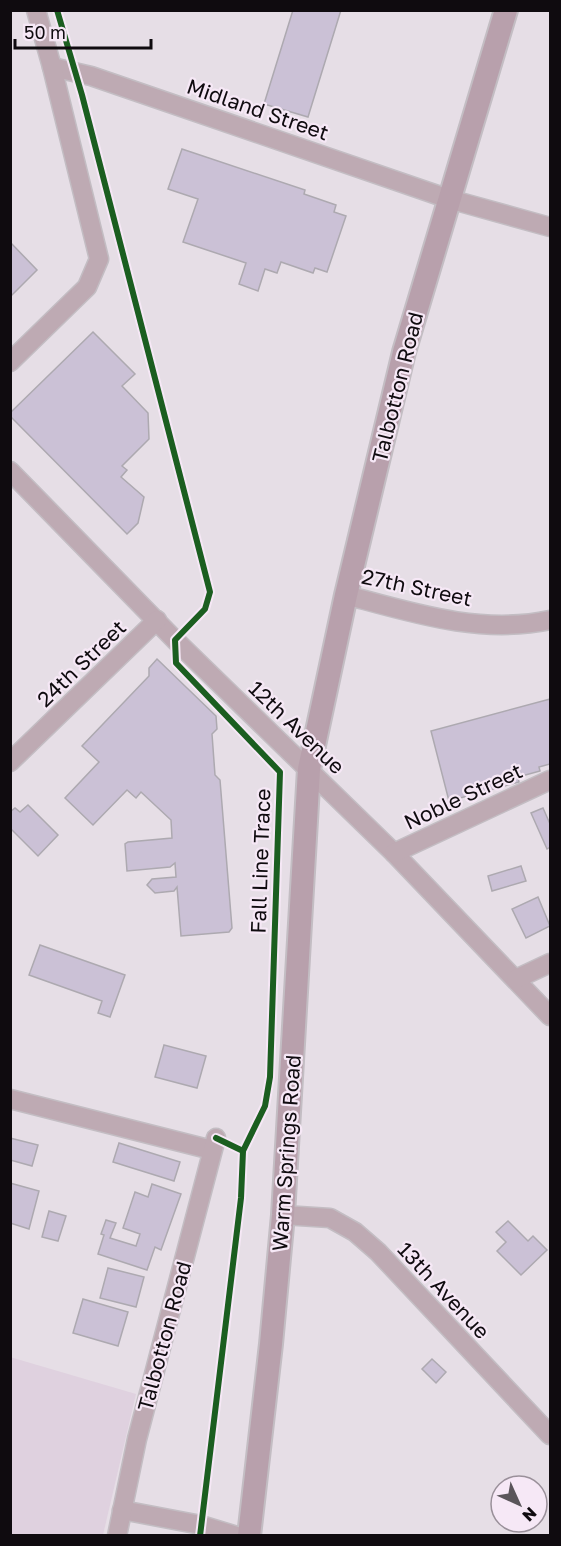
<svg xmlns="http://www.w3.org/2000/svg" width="561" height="1546" font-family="'Golos Text',sans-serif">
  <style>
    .built { fill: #dfd1df }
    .building { fill: #cbc1d6; stroke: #ada9b0; stroke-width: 1.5 }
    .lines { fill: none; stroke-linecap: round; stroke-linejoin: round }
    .minor-casing { stroke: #c3bdc3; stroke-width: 21 }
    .major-casing { stroke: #c3bdc3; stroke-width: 26 }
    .minor { stroke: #beaab3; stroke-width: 18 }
    .major { stroke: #b8a0ac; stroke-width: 22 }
    .cycleway-casing { stroke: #f6e8f6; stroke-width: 10 }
    .cycleway { stroke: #1b5e20; stroke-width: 6 }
    .labels { text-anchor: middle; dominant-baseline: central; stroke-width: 4.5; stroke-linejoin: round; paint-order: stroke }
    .street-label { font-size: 21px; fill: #0f0b0f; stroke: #f6e8f6 }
  </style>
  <rect width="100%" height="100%" fill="#e6dee6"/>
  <path class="built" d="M10,1357l126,37 -33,141h-92z"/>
  <g class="building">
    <path d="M293,10h48l-33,107 -44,-13z"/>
    <path d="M182,149l123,41 -1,4 32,11 -2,7 12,4 -19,56 -12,-4 -2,5 -32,-11 -4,11 -12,-4 -7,22 -19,-7 7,-21 -63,-21 15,-43 -30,-10z"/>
    <path d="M10,242l27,28 -27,27z"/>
    <path d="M93,332l42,42 -13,12 26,27 1,26 -27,27 5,4 -6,7 23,20 -6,26 -11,11 -117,-118v-3z"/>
    <path d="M157,659l59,57 1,13 -5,5 3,41 5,5 12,148 -3,4 -48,4 -4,-49 -3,4 -19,2 -8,-8 5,-6 24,-2 -1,-14 -5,4 -43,4 -2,-27 3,-2 44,-4 -1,-18 -30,-28 -5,6 -9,-8 -34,35 -28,-27 34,-36 -17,-16 67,-70v-8z"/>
    <path d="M550,699v65l-11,3 1,4 -22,6 1,5 -70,19 -18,-70z"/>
    <path d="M28,805l30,30 -20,21 -28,-28v-16l5,-4 5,4z"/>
    <path d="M543,808l7,16v23l-3,2 -16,-36z"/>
    <path d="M521,866l5,15 -34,10 -4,-15z"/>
    <path d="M538,897l12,29 -24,12 -14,-29z"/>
    <path d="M40,945l85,30 -15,42 -12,-4 4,-12 -73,-26z"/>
    <path d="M164,1045l42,11 -9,32 -42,-11z"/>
    <path d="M10,1138l28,7 -6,21 -22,-6z"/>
    <path d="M119,1143l61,19 -6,19 -61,-19z"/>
    <path d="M10,1183l29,8 -10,38 -19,-6z"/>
    <path d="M152,1184l29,10 -20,56 -6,-3 -8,23 -49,-16 6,-19 -3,-1 5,-14 10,3 -6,15 26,8 4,-12 -17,-6 12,-36 13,5z"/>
    <path d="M49,1211l17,5 -8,25 -16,-4z"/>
    <path d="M508,1221l20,20 5,-5 14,14 -26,25 -24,-24 9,-9 -10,-10z"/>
    <path d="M108,1268l36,9 -8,30 -36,-9z"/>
    <path d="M83,1299l45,13 -10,34 -45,-13z"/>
    <path d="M432,1359l14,13 -10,11 -14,-14z"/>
  </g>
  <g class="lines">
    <defs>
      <g id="minor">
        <path d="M52,67l39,9 358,123 101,28"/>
        <path d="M10,362l77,-75 12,-28 -47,-192 -16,-57"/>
        <path d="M10,471l165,169 219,213 156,163"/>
        <path d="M346,595c67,18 135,40 204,25"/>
        <path d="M10,762l147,-142"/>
        <path d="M394,853l156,-73"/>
        <path d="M516,979l34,-16"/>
        <path d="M10,1099l202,51"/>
        <path d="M283,1215l47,3 25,14 23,20 172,183"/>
        <path d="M122,1510l79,15 36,11"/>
        <path d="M117,1536l20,-97 79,-301"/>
      </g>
      <path id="major" d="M249,1536l22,-192 12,-129 26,-446 37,-174 58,-243 102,-342"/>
    </defs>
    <use href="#minor" class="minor-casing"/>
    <use href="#major" class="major-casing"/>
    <use href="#minor" class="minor"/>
    <use href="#major" class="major"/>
    <defs>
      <g id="cycleway">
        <path d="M57,10l25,85 128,497 -5,17 -30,31 1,23 104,109 -10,305 -5,29 -22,45 -27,-13"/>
        <path d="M200,1536l41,-338 2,-47"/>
      </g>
    </defs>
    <use href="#cycleway" class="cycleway-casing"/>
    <use href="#cycleway" class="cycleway"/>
  </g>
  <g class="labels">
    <g class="street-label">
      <text transform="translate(258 109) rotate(19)">Midland Street</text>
      <text transform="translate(397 387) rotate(-76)">Talbotton Road</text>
      <text transform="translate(417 587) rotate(12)">27th Street</text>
      <text transform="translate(81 663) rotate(-44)">24th Street</text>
      <text transform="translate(297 727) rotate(44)">12th Avenue</text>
      <text transform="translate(463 796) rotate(-25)">Noble Street</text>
      <text transform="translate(260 861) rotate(-88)">Fall Line Trace</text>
      <text transform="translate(286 1153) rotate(-86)">Warm Springs Road</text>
      <text transform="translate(444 1290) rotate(47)">13th Avenue</text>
      <text transform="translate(164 1336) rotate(-75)">Talbotton Road</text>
    </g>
  </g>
  <rect width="561" height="1546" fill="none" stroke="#0f0b0f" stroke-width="24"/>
  <g transform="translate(519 1504) rotate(135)"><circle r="28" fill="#f6e8f6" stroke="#9a909a" stroke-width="1.5"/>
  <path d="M0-4.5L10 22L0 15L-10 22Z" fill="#5a555a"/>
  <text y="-9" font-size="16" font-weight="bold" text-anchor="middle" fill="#0f0b0f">N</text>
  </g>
  <path d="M15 39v9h136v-9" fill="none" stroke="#0f0b0f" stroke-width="3"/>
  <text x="24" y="39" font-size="18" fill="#0f0b0f" stroke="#f6e8f6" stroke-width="4.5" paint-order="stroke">50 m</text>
</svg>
